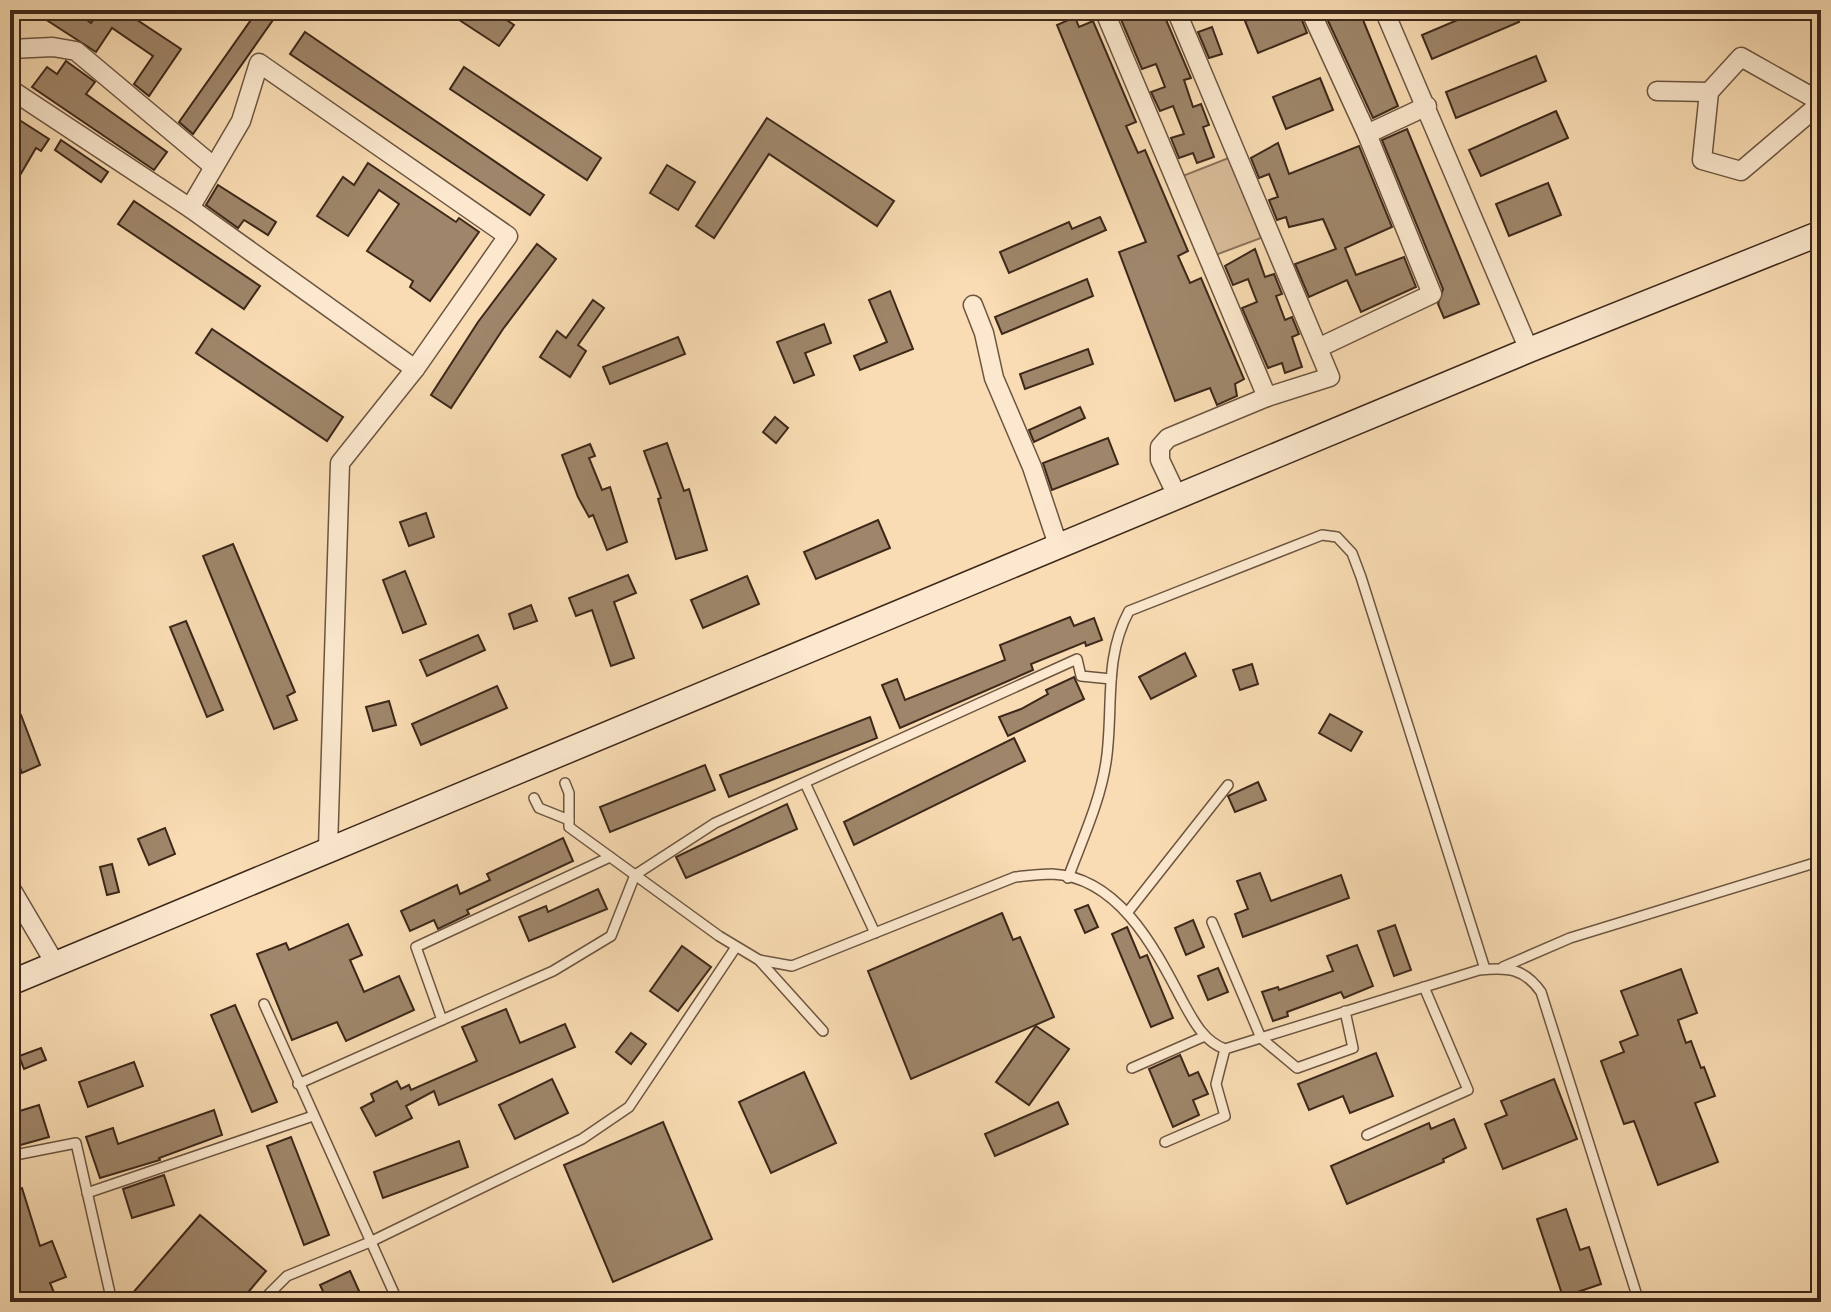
<svg xmlns="http://www.w3.org/2000/svg" width="1831" height="1312" font-family="'Gentium Book Plus',serif">
  <style>
    .green { fill: #d9bd99; stroke: #8b725a; stroke-width: 2 }
    .building { fill: #9f866a; stroke: #3d281a; stroke-width: 2 }
    .lines { fill: none; stroke-linecap: round; stroke-linejoin: round }
    .lane-casing { stroke: #6c5540; stroke-width: 12 }
    .street-casing { stroke: #6c5540; stroke-width: 21 }
    .secondary-casing { stroke: #3d281a; stroke-width: 27 }
    .lane { stroke: #fbe8ce; stroke-width: 9 }
    .street { stroke: #fbe8ce; stroke-width: 18 }
    .secondary { stroke: #fbe8ce; stroke-width: 24 }
  </style>
  <rect width="100%" height="100%" fill="#f9dcb3"/>
  <filter id="stains"><feTurbulence type="fractalNoise" baseFrequency=".0025" numOctaves="4"/><feColorMatrix values="0 0 0 0 .2 0 0 0 0 .09 0 0 0 0 .02 0 0 0 .5 -.17"/></filter>
  <radialGradient id="worn" r=".72"><stop offset=".6" stop-color="#630" stop-opacity="0"/><stop offset="1" stop-color="#630" stop-opacity=".3"/></radialGradient>
  <path class="green" d="M1231,157l30,81 -51,19 -30,-80z"/>
  <g class="building">
    <path d="M31,10h43l17,13 9,-13h22l59,39 -32,47 -15,-12 19,-28 -41,-28 -16,24z"/>
    <path d="M258,10h22l-87,124 -14,-12z"/>
    <path d="M444,10h48l22,15 -15,21z"/>
    <path d="M1117,10h36l2,8 9,-3 27,63 -7,2 9,27 8,-3 8,21 -6,2 11,30 -17,6 -4,-10 -14,5 -8,-20 13,-4 -11,-28 -13,5 -9,-19 14,-5 -9,-23 -14,5z"/>
    <path d="M1272,10h26l9,23 -49,20 -13,-32z"/>
    <path d="M1323,10h36l39,96 -25,12z"/>
    <path d="M1481,10h32l6,12 -87,37 -10,-24z"/>
    <path d="M1075,17l4,10 14,-6 43,101 -10,4 12,27 7,-3 43,101 -10,5 12,27 11,-5 43,101 -9,5 2,12 -20,9 -7,-17 -35,13 -56,-149 27,-10 -89,-217z"/>
    <path d="M1212,27l10,27 -13,4 -11,-26z"/>
    <path d="M305,32l239,163 -14,20 -240,-161z"/>
    <path d="M1536,56l10,25 -90,37 -10,-26z"/>
    <path d="M66,61l29,21 -9,12 81,58 -13,18 -122,-83 15,-20 10,7z"/>
    <path d="M464,67l137,91 -14,22 -137,-91z"/>
    <path d="M1320,78l13,32 -47,19 -13,-32z"/>
    <path d="M1556,111l12,27 -87,38 -12,-26z"/>
    <path d="M10,114l39,25 -8,12 -5,-3 -17,29 -9,-5z"/>
    <path d="M767,118l127,83 -17,25 -108,-72 -55,84 -18,-12z"/>
    <path d="M1407,129l72,175 -35,14 -6,-14 5,-15 -61,-149z"/>
    <path d="M61,140l47,32 -7,10 -46,-32z"/>
    <path d="M1278,143l11,31 70,-28 33,81 -47,21 11,27 48,-18 12,30 -55,25 -14,-32 -38,17 -14,-33 41,-15 -13,-30 -34,8 -3,-10 -9,3 -8,-20 9,-3 -9,-23 -10,4 -8,-20z"/>
    <path d="M368,163l88,59 3,-4 20,14 -49,69 -20,-14 3,-6 -46,-30 32,-47 -20,-14 -31,46 -31,-20 26,-39 11,8z"/>
    <path d="M667,165l28,17 -17,28 -28,-17z"/>
    <path d="M1548,183l13,32 -52,21 -13,-32z"/>
    <path d="M218,185l58,37 -8,13 -24,-15 -6,8 -32,-23z"/>
    <path d="M134,201l126,85 -16,23 -126,-85z"/>
    <path d="M1100,217l6,13 -97,43 -9,-21 69,-30 3,7z"/>
    <path d="M537,244l19,15 -53,70 -52,79 -20,-13 47,-73z"/>
    <path d="M1255,249l10,28 9,-3 8,20 -6,2 9,24 7,-3 7,17 -7,3 10,30 -17,6 -3,-10 -14,5 -26,-60 15,-6 -9,-23 -15,6 -8,-19z"/>
    <path d="M1087,279l6,17 -91,38 -7,-17z"/>
    <path d="M890,291l23,58 -53,21 -6,-14 33,-14 -18,-42z"/>
    <path d="M593,300l11,8 -26,37 8,6 -16,26 -30,-20 17,-26 9,7z"/>
    <path d="M824,324l7,19 -26,10 9,22 -20,8 -17,-41z"/>
    <path d="M212,329l131,88 -16,24 -131,-88z"/>
    <path d="M678,337l7,17 -75,30 -7,-17z"/>
    <path d="M1088,349l5,15 -68,25 -5,-15z"/>
    <path d="M1080,407l5,11 -51,24 -5,-12z"/>
    <path d="M775,417l13,11 -12,15 -13,-11z"/>
    <path d="M1108,438l10,26 -66,26 -9,-27z"/>
    <path d="M667,443l17,48 5,-2 18,61 -31,9 -18,-60 3,-1 -17,-47z"/>
    <path d="M590,444l5,12 -6,2 13,32 8,-3 17,55 -20,8 -14,-35 -4,2 -11,-20 -16,-42z"/>
    <path d="M426,513l8,24 -25,9 -9,-24z"/>
    <path d="M878,520l12,28 -74,31 -12,-27z"/>
    <path d="M233,544l62,148 -8,4 10,24 -23,9 -71,-173z"/>
    <path d="M405,571l21,53 -23,9 -20,-53z"/>
    <path d="M628,575l8,18 -22,9 20,56 -23,8 -19,-56 -16,6 -7,-18z"/>
    <path d="M747,576l12,28 -56,24 -12,-28z"/>
    <path d="M531,605l6,16 -23,8 -5,-15z"/>
    <path d="M1070,617l4,9 20,-8 8,22 -16,6 -1,-4 -54,22 2,6 -133,58 -18,-43 15,-6 8,21 100,-40 -5,-15z"/>
    <path d="M186,621l37,89 -16,7 -37,-90z"/>
    <path d="M478,635l7,15 -58,26 -7,-16z"/>
    <path d="M1185,653l11,23 -45,23 -12,-22z"/>
    <path d="M1252,664l6,20 -18,6 -7,-20z"/>
    <path d="M1074,677l10,22 -76,37 -9,-19 22,-8 27,-15 -2,-4z"/>
    <path d="M497,686l10,22 -86,37 -9,-21z"/>
    <path d="M389,701l7,24 -23,6 -7,-24z"/>
    <path d="M1330,714l32,18 -11,19 -32,-18z"/>
    <path d="M21,715l19,50 -18,8 -12,-30v-23z"/>
    <path d="M870,717l7,21 -148,59 -9,-22z"/>
    <path d="M1014,738l11,23 -171,84 -10,-23z"/>
    <path d="M705,765l10,25 -105,42 -10,-25z"/>
    <path d="M1258,782l8,18 -31,12 -7,-16z"/>
    <path d="M787,804l10,25 -111,49 -10,-21z"/>
    <path d="M165,828l10,26 -26,11 -11,-26z"/>
    <path d="M563,838l10,23 -106,49 2,4 -31,15 -4,-9 -24,11 -9,-20 56,-26 3,9 30,-14 -3,-6z"/>
    <path d="M112,864l7,28 -12,3 -7,-28z"/>
    <path d="M1260,873l11,28 70,-26 8,23 -106,39 -8,-23 13,-5 -11,-28z"/>
    <path d="M598,889l9,20 -78,32 -10,-24 27,-11 2,6z"/>
    <path d="M1088,905l10,22 -13,6 -10,-23z"/>
    <path d="M1002,913l11,27 7,-3 34,80 -143,62 -43,-108z"/>
    <path d="M1193,920l11,27 -18,8 -11,-27z"/>
    <path d="M348,924l14,31 -12,5 14,32 35,-16 15,34 -68,31 -9,-19 -45,18 -35,-86 29,-11 3,7z"/>
    <path d="M1395,925l16,45 -17,6 -16,-45z"/>
    <path d="M1127,927l13,31 7,-3 26,63 -22,9 -39,-93z"/>
    <path d="M1357,945l16,41 -29,12 -3,-6 -54,20 1,4 -15,5 -11,-29 16,-5 1,3 54,-19 -6,-15z"/>
    <path d="M682,946l29,21 -33,44 -28,-20z"/>
    <path d="M1218,968l10,24 -20,8 -10,-24z"/>
    <path d="M1681,969l16,44 -19,7 8,23 5,-2 10,27 3,-1 11,29 -20,7 23,59 -60,23 -24,-64 -10,3 -23,-63 23,-9 -4,-10 18,-7 -17,-44z"/>
    <path d="M235,1005l42,97 -25,10 -41,-97z"/>
    <path d="M506,1009l14,34 45,-19 10,23 -136,58 -5,-14 -28,15 6,12 -36,18 -15,-28 13,-7 -3,-7 26,-13 4,8 8,-4 2,5 66,-29 -15,-34z"/>
    <path d="M1036,1026l33,23 -40,56 -33,-23z"/>
    <path d="M631,1033l15,11 -15,20 -15,-12z"/>
    <path d="M41,1048l5,12 -22,9 -5,-13z"/>
    <path d="M1376,1053l17,43 -43,17 -7,-17 -34,14 -11,-26z"/>
    <path d="M1180,1055l9,21 9,-4 10,22 -15,6 6,15 -26,12 -24,-58z"/>
    <path d="M134,1062l9,24 -55,21 -9,-25z"/>
    <path d="M804,1072l32,71 -65,30 -32,-71z"/>
    <path d="M552,1079l16,34 -53,26 -16,-34z"/>
    <path d="M1554,1079l23,60 -74,30 -18,-45 22,-9 -6,-14z"/>
    <path d="M1058,1102l10,22 -73,32 -10,-22z"/>
    <path d="M39,1105l10,32 -39,11v-34z"/>
    <path d="M214,1110l8,25 -63,23 1,2 -60,18 -14,-41 27,-9 5,16z"/>
    <path d="M1454,1119l12,29 -23,11 1,3 -97,42 -16,-38 98,-43 2,6z"/>
    <path d="M663,1122l49,117 -99,43 -49,-117z"/>
    <path d="M291,1137l38,98 -25,10 -37,-99z"/>
    <path d="M459,1141l9,26 -85,31 -9,-26z"/>
    <path d="M164,1175l10,30 -42,13 -9,-29z"/>
    <path d="M22,1188l18,58 12,-5 14,36 -16,6 5,12 -18,7h-27v-61l8,-3 -8,-21v-24z"/>
    <path d="M1566,1209l14,41 9,-3 12,37 -38,13 -26,-78z"/>
    <path d="M200,1215l66,56 -26,31h-115z"/>
    <path d="M350,1271l14,31h-36l-8,-17z"/>
  </g>
  <g class="lines">
    <defs>
      <g id="lane">
        <path d="M565,783l4,10v34l150,109 40,24 33,6 223,-89c12,-1 25,-3 37,-3 67,3 103,75 130,126 11,20 21,41 43,49l254,-79c29,-3 45,-2 62,22l98,310"/>
        <path d="M805,783l70,150"/>
        <path d="M534,798l5,10 30,12"/>
        <path d="M1068,878c14,-38 32,-76 38,-116 8,-52 -3,-103 23,-151l193,-76 15,2 15,16 9,24 124,392"/>
        <path d="M1127,913l101,-128"/>
        <path d="M1212,922l49,116 36,30 56,-20 -8,-37"/>
        <path d="M759,960l64,71"/>
        <path d="M1503,967l67,-29 251,-77"/>
        <path d="M264,1004l134,298"/>
        <path d="M442,1020l111,-49 58,-35 24,-61 80,-52 362,-164 4,17 30,3"/>
        <path d="M1132,1068l73,-32"/>
        <path d="M298,1084l144,-64 -26,-73 194,-90"/>
        <path d="M1367,1135l101,-45 -44,-103"/>
        <path d="M1165,1142l60,-26 -9,-32 9,-35"/>
        <path d="M10,1156l66,-13 36,159"/>
        <path d="M87,1193l226,-77"/>
        <path d="M261,1302l26,-26 83,-34 212,-103 47,-32 107,-160"/>
      </g>
      <g id="street">
        <path d="M1104,10l163,387"/>
        <path d="M1176,10l154,367 -63,20 -99,41 -8,9v13l18,38"/>
        <path d="M1310,10l57,124 65,160 -114,54"/>
        <path d="M1384,10l145,340"/>
        <path d="M10,49l43,-2 23,4 137,115"/>
        <path d="M10,89l180,119 225,161"/>
        <path d="M1657,91l52,1 32,-35 80,45"/>
        <path d="M1709,92l-7,68 39,11 80,-68"/>
        <path d="M1367,134l60,-28"/>
        <path d="M190,208l51,-87 18,-58 249,173 -93,133 -75,94 -12,385"/>
        <path d="M973,305l11,28 10,45 38,89 27,81"/>
        <path d="M10,887l46,78"/>
      </g>
      <path id="secondary" d="M10,983l1519,-633 292,-117"/>
    </defs>
    <use href="#lane" class="lane-casing"/>
    <use href="#street" class="street-casing"/>
    <use href="#secondary" class="secondary-casing"/>
    <use href="#lane" class="lane"/>
    <use href="#street" class="street"/>
    <use href="#secondary" class="secondary"/>
  </g>
  <rect width="1831" height="1312" fill="none" stroke="#f9dcb3" stroke-width="40"/>
  <rect x="12" y="12" width="1807" height="1288" fill="none" stroke="#3d281a" stroke-width="4"/>
  <rect x="20" y="20" width="1791" height="1272" fill="none" stroke="#3d281a" stroke-width="2"/>
  <rect width="100%" height="100%" filter="url(#stains)"/>
  <rect width="100%" height="100%" fill="url(#worn)"/>
</svg>
